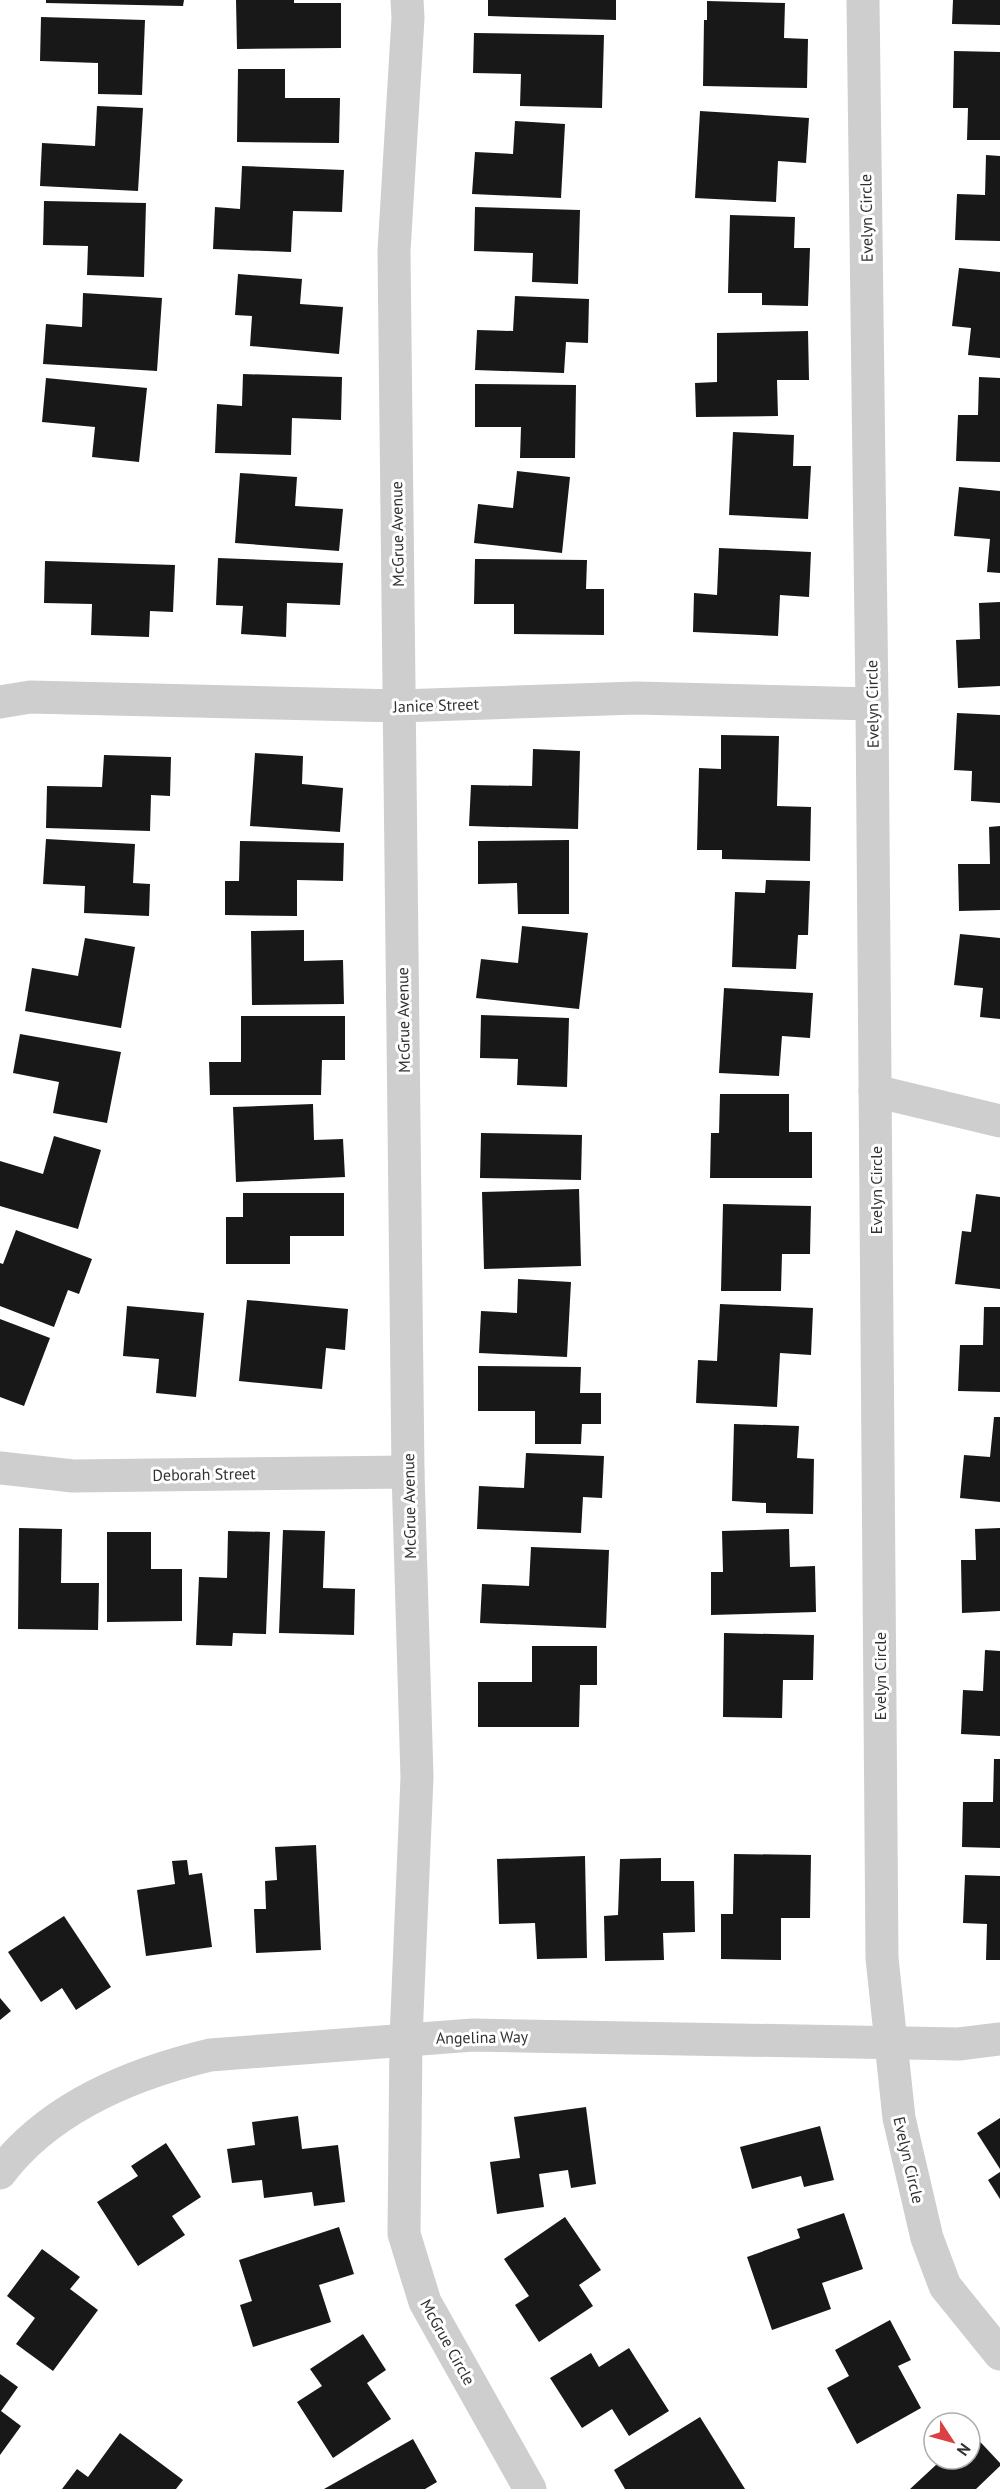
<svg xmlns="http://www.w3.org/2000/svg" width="1000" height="2489" font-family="'PT Sans',sans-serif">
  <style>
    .building { fill: #181818 }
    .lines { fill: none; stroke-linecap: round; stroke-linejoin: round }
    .minor { stroke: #cecece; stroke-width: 33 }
    .labels { text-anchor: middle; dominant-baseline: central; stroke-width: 6; stroke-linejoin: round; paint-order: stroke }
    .street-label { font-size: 16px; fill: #313131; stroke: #fff }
  </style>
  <rect width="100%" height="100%" fill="#fff"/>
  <g class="building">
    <path d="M46,0h138l-1,6 -137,-3z"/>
    <path d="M236,0h58v3h47v45l-104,1z"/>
    <path d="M488,0h128v20l-128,-4z"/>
    <path d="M953,0h47v25l-48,-1z"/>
    <path d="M707,1l78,2 -1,35 24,1 -1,49 -104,-2 1,-66h3z"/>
    <path d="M41,17l104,3 -3,75 -44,-1v-31l-58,-2z"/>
    <path d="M474,33l130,2 -2,73 -82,-2 1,-32 -48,-1z"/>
    <path d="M954,51l46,1v88h-33l1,-32h-15z"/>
    <path d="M238,69h47v29h55l-1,45 -102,-1z"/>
    <path d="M97,106l46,2 -5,83 -98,-5 2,-43 53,3z"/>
    <path d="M700,111l109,7 -3,45 -28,-2 -2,41 -81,-4z"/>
    <path d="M515,121l50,3 -4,74 -89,-4 3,-42 38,2z"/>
    <path d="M986,155l14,1v85l-45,-1 2,-46 28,1z"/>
    <path d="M242,166l102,4 -2,42 -49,-1 -2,41 -78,-3 2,-42 25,2z"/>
    <path d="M44,201l102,2 -2,74 -57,-2 1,-29 -45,-1z"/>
    <path d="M475,207l105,3 -2,74 -46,-2 1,-29 -59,-2z"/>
    <path d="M730,215l65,2 -1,31h16l-2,58 -46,-1v-12h-34z"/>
    <path d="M959,268l41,4v86l-32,-3 3,-27 -19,-2z"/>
    <path d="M238,274l64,5 -2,25 43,3 -4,47 -89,-8 2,-30 -17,-1z"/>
    <path d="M83,293l79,5 -5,73 -114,-7 3,-40 36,3z"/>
    <path d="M515,296l74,3 -1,44 -22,-1 -2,31 -89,-3 2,-40 36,1z"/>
    <path d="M808,331l1,49h-32l1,36 -82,1 -1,-34 22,-1v-49z"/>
    <path d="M243,374l99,3 -1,43 -49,-2 -1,37 -76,-2 2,-49 25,2z"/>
    <path d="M979,377l21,1v84l-44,-1 2,-46h20z"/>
    <path d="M46,378l101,10 -8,74 -47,-5 3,-30 -53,-5z"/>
    <path d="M475,384l101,1 -1,73h-55l1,-31h-46z"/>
    <path d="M733,432l61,3 -1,31h18l-3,53 -79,-4z"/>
    <path d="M517,471l53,6 -8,76 -88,-10 4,-39 35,4z"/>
    <path d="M240,473l57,4 -2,29 48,3 -4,42 -104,-8z"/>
    <path d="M959,487l41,4v82l-13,-1 3,-33 -36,-3z"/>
    <path d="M719,548l92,4 -2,45 -29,-2 -2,41 -85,-4 1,-39 23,2z"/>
    <path d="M218,558l125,5 -3,42 -53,-2 -1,34 -45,-3 2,-28 -27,-1z"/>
    <path d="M475,559l112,1 -1,29h18v46l-90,-1v-30h-40z"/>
    <path d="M45,561l130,4 -2,47 -23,-1 -1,26 -58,-2 1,-31 -48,-1z"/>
    <path d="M1000,602v84l-42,2 -2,-48 24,-1 -1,-36z"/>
    <path d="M957,713l43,2v88l-29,-2 1,-30 -18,-1z"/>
    <path d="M721,735l58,1 -2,70 34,1 -1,54 -88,-2v-9h-25l2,-82 22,1z"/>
    <path d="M533,749l47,2 -2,78 -109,-3 2,-41 61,1z"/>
    <path d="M255,753l48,3 -1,28 41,4 -3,44 -90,-6z"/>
    <path d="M104,755l67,2 -1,39 -19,-1 -1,36 -104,-3 1,-42 55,1z"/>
    <path d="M1000,826v84l-41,1 -1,-47h32l-1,-37z"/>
    <path d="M46,839l89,5 -2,39 17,1 -1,32 -65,-3 1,-27 -42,-2z"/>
    <path d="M569,840v74h-51l-1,-31 -39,1v-43z"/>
    <path d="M240,841l104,2 -1,38 -46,-1v36l-72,-1v-34h14z"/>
    <path d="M766,880l44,1 -2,54h-10l-2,34 -64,-2 3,-75 30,1z"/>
    <path d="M522,926l66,7 -9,76 -103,-11 5,-39 37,4z"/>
    <path d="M304,930v31l39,-1 1,44 -92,1 -1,-74z"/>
    <path d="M960,934l40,4v81l-20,-2 3,-29 -29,-3z"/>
    <path d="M85,938l50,9 -14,81 -96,-17 7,-43 46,8z"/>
    <path d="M724,988l89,5 -3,45 -28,-2 -3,40 -60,-3z"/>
    <path d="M481,1015l88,3 -2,69 -50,-2 1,-26 -38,-1z"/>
    <path d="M241,1016h104v44h-23l-1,35h-111l-1,-33h32z"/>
    <path d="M20,1034l101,18 -14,71 -54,-10 6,-31 -46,-9z"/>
    <path d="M720,1094h69v38h23v46h-102l1,-45h8z"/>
    <path d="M313,1104l1,36 29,-1 2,38 -109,5 -3,-75z"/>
    <path d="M481,1133l101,2 -1,45 -101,-2z"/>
    <path d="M54,1136l47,14 -23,79 -78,-23v-45l43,13z"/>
    <path d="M579,1189l2,77 -97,3 -2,-77z"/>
    <path d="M243,1193h101v43h-54v28h-64v-47h17z"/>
    <path d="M976,1194l24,3v92l-45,-5 7,-53 9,1z"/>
    <path d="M723,1204l88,2 -1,48h-28l-1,37h-60z"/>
    <path d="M16,1230l76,29 -13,35 -11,-4 -14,37 -54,-21v-43l3,1z"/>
    <path d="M518,1279l53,3 -4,75 -88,-4 2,-42 36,2z"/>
    <path d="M247,1300l101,9 -3,41 -19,-2 -4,41 -83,-8z"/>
    <path d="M720,1304l93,4 -2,47 -31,-2 -3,54 -81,-4 2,-43 19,1z"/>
    <path d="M127,1306l77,7 -8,84 -40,-4 3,-34 -36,-3z"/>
    <path d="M984,1307h16v85l-42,-1 2,-46h23z"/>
    <path d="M0,1319l50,19 -26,68 -24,-9z"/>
    <path d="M478,1366l103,1 -1,26h21v31h-19l-1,20h-46v-33h-57z"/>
    <path d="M994,1417h6v85l-40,-4 4,-43 26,2z"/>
    <path d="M734,1424l65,2 -2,32 17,1 -1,55 -47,-1v-10l-34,-2z"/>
    <path d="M526,1453l78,3 -2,42 -19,-1 -2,36 -104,-4 2,-43 45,2z"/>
    <path d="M19,1528l43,1 -1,54h38l-1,47 -80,-1z"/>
    <path d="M1000,1528v83l-38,2 -1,-53h15l-1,-31z"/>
    <path d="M789,1529l1,38 25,-1 1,46 -105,3v-43h12l-1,-41z"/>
    <path d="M283,1530l42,1 -2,57 32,1 -1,46 -75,-2z"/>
    <path d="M228,1531l42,1 -4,102 -33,-1 -1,13 -36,-1 3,-68 28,1z"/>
    <path d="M107,1532h44v37h31v52l-75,1z"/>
    <path d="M531,1547l78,3 -3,78 -126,-5 2,-39 47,2z"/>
    <path d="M724,1633l90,2 -1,45h-30l-1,38 -59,-1z"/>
    <path d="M532,1646h65v39h-17l-1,42h-101v-45h54z"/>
    <path d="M985,1650l15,1v85l-39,-2 2,-44 20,1z"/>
    <path d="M994,1759h6v89l-38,-1 1,-45h30z"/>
    <path d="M316,1845l5,105 -65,3 -2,-44h12l-1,-28 12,-1 -2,-33z"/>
    <path d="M734,1854l77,1 -1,63h-29v42l-60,-1v-45h12z"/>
    <path d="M585,1856l2,102 -50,1 -2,-36 -36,1 -2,-65z"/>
    <path d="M661,1858v23h33l1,51 -32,1 1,27 -59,1 -1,-45 14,-1 2,-56z"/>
    <path d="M187,1860l2,15 13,-2 10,74 -66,9 -9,-66 38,-6 -3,-23z"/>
    <path d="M965,1875l35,1v84h-14l1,-36 -24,-1z"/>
    <path d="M64,1916l47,71 -35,23 -14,-22 -21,14 -33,-50z"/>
    <path d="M0,1998l11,13 -11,9z"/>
    <path d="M586,2107l10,77 -25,4 -3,-18 -29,4 5,33 -47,7 -7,-52 30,-4 -6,-41z"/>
    <path d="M298,2116l4,33 36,-4 7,57 -31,4 -2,-14 -48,6 -2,-18 -30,3 -5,-34 28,-4 -3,-23z"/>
    <path d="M1000,2118v51l-23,-36z"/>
    <path d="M820,2126l14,54 -30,7 -3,-11 -49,13 -12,-42z"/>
    <path d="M166,2143l35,54 -29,19 13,19 -47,31 -41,-64 41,-26 -7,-10z"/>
    <path d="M1000,2172v27l-12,-19z"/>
    <path d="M844,2213l19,56 -41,14 9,26 -59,21 -25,-73 53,-19 -3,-9z"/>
    <path d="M565,2217l36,53 -22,15 14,21 -54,36 -24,-37 14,-9 -25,-37z"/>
    <path d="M339,2227l15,47 -35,11 12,37 -78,25 -13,-42 12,-4 -13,-41z"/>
    <path d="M42,2249l38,28 -10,12 28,21 -45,61 -37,-27 19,-26 -28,-22z"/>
    <path d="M890,2320l21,40 -13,6 23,42 -64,36 -30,-56 22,-12 -14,-26z"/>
    <path d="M363,2334l23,36 -19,13 24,36 -58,39 -36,-56 25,-16 -12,-17z"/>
    <path d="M629,2348l40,63 -40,25 -17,-27 -30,19 -32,-50 41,-25 8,14z"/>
    <path d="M0,2374l18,13 -17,24 20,15 -21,29z"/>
    <path d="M700,2417l45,72h-120l-11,-19z"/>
    <path d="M970,2431l30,32v3l-24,23h-66l27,-25 -9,-10 6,-6v11h36z"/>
    <path d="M120,2433l63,47 -7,9h-114l15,-20 11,8z"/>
    <path d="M413,2439l24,43 -12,7h-101z"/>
  </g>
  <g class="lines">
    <g class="minor">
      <path d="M407,0l1,18 -14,233 14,1221 9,305 -11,262 -2,195 21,68 105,187"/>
      <path d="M863,0l9,704 10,1254 17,160 28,120 18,48 55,68"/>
      <path d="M0,702l30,-5 369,9 238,-8 235,6"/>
      <path d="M875,1091l125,30"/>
      <path d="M0,1468l73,8 335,-4"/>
      <path d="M0,2173c50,-66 131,-99 210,-118l263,-20 486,9 41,-5"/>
    </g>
  </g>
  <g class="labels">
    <g class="street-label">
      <text transform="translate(866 218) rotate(-91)">Evelyn Circle</text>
      <text transform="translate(397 534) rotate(-91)">McGrue Avenue</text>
      <text transform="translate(872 704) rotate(-91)">Evelyn Circle</text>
      <text transform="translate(436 705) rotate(-2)">Janice Street</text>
      <text transform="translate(403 1020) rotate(-91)">McGrue Avenue</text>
      <text transform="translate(876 1190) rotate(-90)">Evelyn Circle</text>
      <text transform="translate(204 1474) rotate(-1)">Deborah Street</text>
      <text transform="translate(409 1506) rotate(-91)">McGrue Avenue</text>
      <text transform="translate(880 1676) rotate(-90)">Evelyn Circle</text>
      <text transform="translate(482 2037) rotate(-1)">Angelina Way</text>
      <text transform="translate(909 2160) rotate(77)">Evelyn Circle</text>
      <text transform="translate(448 2342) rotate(61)">McGrue Circle</text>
    </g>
  </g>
  <g transform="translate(952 2441) rotate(126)"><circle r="28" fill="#ffffff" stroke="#adadad" stroke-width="1.5"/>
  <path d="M0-4.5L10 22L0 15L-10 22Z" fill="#db4042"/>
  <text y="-9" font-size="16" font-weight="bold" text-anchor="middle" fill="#313131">N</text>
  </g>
</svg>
